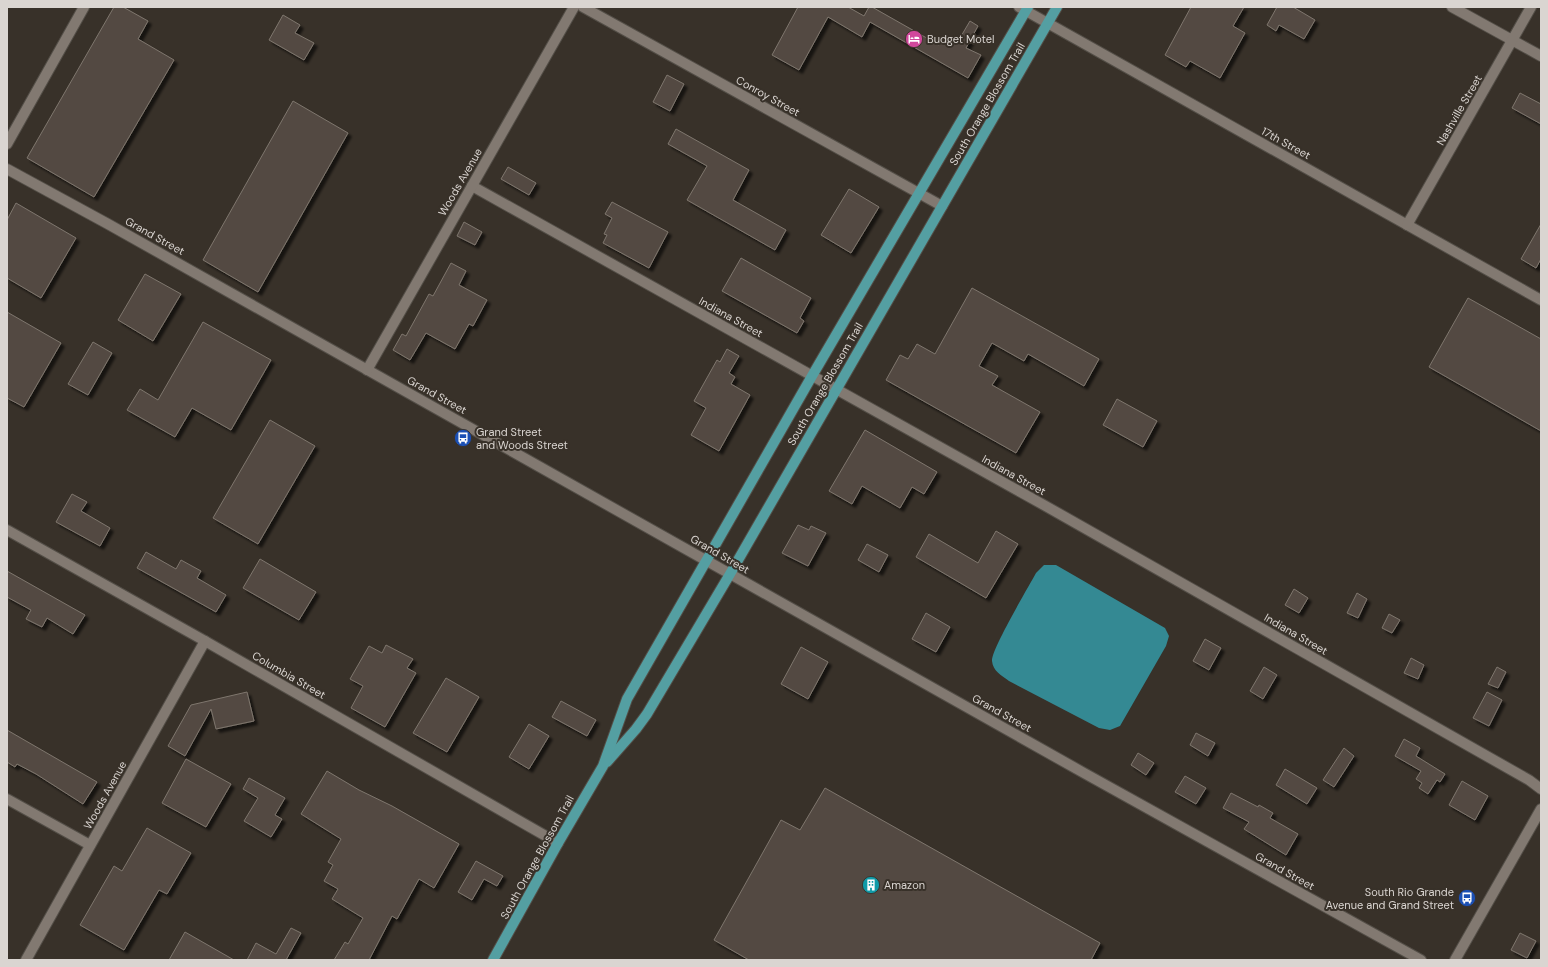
<svg xmlns="http://www.w3.org/2000/svg" width="1548" height="967" font-family="'DM Sans',sans-serif">
  <style>
    .water { fill: #348993 }
    .building { fill: #524a43; stroke: #7f766d; filter: url(#shadow) }
    .lines { fill: none; stroke-linecap: round; stroke-linejoin: round }
    .minor-casing { stroke: #534e47; stroke-width: 12 }
    .major-casing { stroke: #534e47; stroke-width: 12 }
    .minor { stroke: #827971; stroke-width: 10 }
    .major { stroke: #549fa2; stroke-width: 10 }
    .labels { text-anchor: middle; dominant-baseline: central; stroke-width: 4; stroke-linejoin: round; paint-order: stroke }
    .poi-label { font-size: 11px; fill: #dad5d1; stroke: #383129; text-anchor: start }
    .street-label { font-size: 11px; fill: #dad5d1; stroke: #383129 }
  </style>
  <defs>
    <filter id="shadow"><feDropShadow dx="3.5" dy="3.5" stdDeviation="1" flood-color="#0009"/></filter>
  </defs>
  <rect width="100%" height="100%" fill="#383129"/>
  <path class="water" d="M1044,565h12l109,63 4,8 -3,10 -46,80 -10,4 -11,-2 -90,-47c-8,-6 -16,-10 -17,-20 -1,-11 37,-75 44,-88z"/>
  <g class="building">
    <path d="M114,7h9l25,14 -10,18 36,21 -80,137 -67,-39z"/>
    <path d="M798,7h50l16,9 5,-9h3l67,38 5,-10 13,8 13,-22 8,5 -12,22 15,7 -13,23 -98,-56 -8,15 -34,-20 -29,53 -27,-15z"/>
    <path d="M1191,7h53l-11,19 12,7 -25,45 -30,-17 -4,6 -21,-12z"/>
    <path d="M1277,7h16l22,13 -11,19 -25,-14 -3,6 -9,-6z"/>
    <path d="M283,15l17,10 -5,8 19,10 -10,17 -35,-20z"/>
    <path d="M667,75l17,9 -14,27 -17,-9z"/>
    <path d="M1520,93l21,11v20l-29,-16z"/>
    <path d="M293,101l55,32 -90,159 -55,-32z"/>
    <path d="M676,129l73,41 -16,30 53,30 -11,20 -88,-50 20,-34 -39,-22z"/>
    <path d="M508,167l28,16 -7,12 -28,-16z"/>
    <path d="M849,189l30,18 -28,46 -30,-18z"/>
    <path d="M612,202l56,30 -19,36 -46,-25 4,-8 -3,-1 8,-16 -7,-4z"/>
    <path d="M16,203l60,35 -35,60 -34,-20v-58z"/>
    <path d="M464,222l18,10 -7,13 -18,-9z"/>
    <path d="M1541,224v35l-5,9 -15,-9z"/>
    <path d="M741,258l70,40 -11,20 4,3 -7,12 -75,-42z"/>
    <path d="M451,263l15,8 -7,14 28,15 -14,26 -4,-2 -14,25 -29,-16 -16,27 -17,-10 9,-16 4,2 23,-42 4,2z"/>
    <path d="M145,274l36,20 -28,47 -35,-21z"/>
    <path d="M972,288l127,71 -15,27 -56,-32 -4,7 -32,-18 -13,23 19,10 -6,9 48,27 -24,41 -130,-73 14,-25 8,4 9,-15 18,10z"/>
    <path d="M1468,298l73,41v92l-112,-64z"/>
    <path d="M7,312l54,31 -37,64 -17,-9z"/>
    <path d="M203,322l68,38 -40,70 -39,-22 -17,29 -48,-27 13,-21 18,11z"/>
    <path d="M93,342l19,11 -24,42 -20,-11z"/>
    <path d="M727,349l12,7 -10,17 6,4 -4,7 19,11 -31,56 -28,-16 15,-27 -12,-7 23,-41 3,2z"/>
    <path d="M1117,399l40,22 -14,26 -40,-22z"/>
    <path d="M270,420l45,26 -57,98 -45,-26z"/>
    <path d="M865,430l72,42 -13,22 -12,-7 -12,21 -38,-22 -10,18 -23,-13z"/>
    <path d="M72,494l15,8 -6,9 29,17 -10,18 -44,-24z"/>
    <path d="M798,525l11,5 2,-4 15,7 -18,33 -26,-13z"/>
    <path d="M996,531l22,13 -32,54 -70,-41 13,-23 49,29z"/>
    <path d="M867,544l21,11 -9,17 -21,-12z"/>
    <path d="M146,552l30,17 5,-9 20,11 -4,7 29,17 -10,17 -79,-44z"/>
    <path d="M260,559l56,33 -17,28 -56,-32z"/>
    <path d="M7,571l78,44 -12,19 -26,-16 -5,9 -16,-8 5,-9 -24,-13z"/>
    <path d="M1294,589l14,9 -9,15 -14,-8z"/>
    <path d="M1357,593l10,6 -9,19 -11,-5z"/>
    <path d="M926,613l24,14 -14,25 -24,-13z"/>
    <path d="M1389,614l11,6 -8,13 -10,-5z"/>
    <path d="M1205,639l16,9 -12,22 -16,-9z"/>
    <path d="M386,645l27,14 -6,9 9,5 -31,54 -34,-19 12,-22 -13,-7 19,-33 13,7z"/>
    <path d="M801,647l27,15 -20,37 -27,-15z"/>
    <path d="M1411,658l13,7 -6,14 -14,-6z"/>
    <path d="M1264,667l13,8 -14,24 -13,-8z"/>
    <path d="M1497,667l9,5 -8,16 -10,-4z"/>
    <path d="M446,678l33,19 -32,55 -34,-19z"/>
    <path d="M247,692l7,29 -38,8 -5,-20 -26,47 -17,-10 23,-41z"/>
    <path d="M1487,692l15,8 -13,26 -16,-8z"/>
    <path d="M561,701l35,19 -9,16 -35,-19z"/>
    <path d="M529,724l20,12 -20,33 -20,-12z"/>
    <path d="M7,730l90,52 -14,22 -47,-30 -19,-10 -2,3 -8,-5z"/>
    <path d="M1196,733l19,10 -7,13 -18,-11z"/>
    <path d="M1404,739l16,9 -4,8 29,18 -5,8 -3,-2 -9,14 -9,-6 3,-5 -6,-4 5,-8 -26,-15z"/>
    <path d="M1344,748l10,8 -20,31 -11,-7z"/>
    <path d="M1138,753l16,10 -8,12 -15,-10z"/>
    <path d="M186,759l45,25 -25,43 -44,-24z"/>
    <path d="M1285,769l32,19 -10,16 -31,-19z"/>
    <path d="M327,771l32,19 33,16 67,38 -25,44 -15,-9 -22,40 -5,-3 -23,44h-35l11,-18 3,2 15,-26 -31,-19 6,-10 -14,-8 9,-16 -5,-3 13,-23 -40,-25z"/>
    <path d="M1185,776l21,12 -10,16 -21,-12z"/>
    <path d="M249,778l36,20 -10,17 7,4 -11,18 -27,-16 14,-23 -15,-9z"/>
    <path d="M1462,781l26,15 -13,24 -26,-15z"/>
    <path d="M825,788l275,155 -9,17h-342l-35,-20 67,-120 19,10z"/>
    <path d="M1231,793l27,14 1,-2 14,8 -3,5 28,16 -12,21 -42,-26 5,-7 -26,-14z"/>
    <path d="M147,828l44,25 -24,41 -8,-4 -35,60 -44,-25 34,-59 8,5z"/>
    <path d="M476,861l27,15 -6,10 -13,-7 -12,21 -14,-8z"/>
    <path d="M291,928l10,5 -15,27h-39l9,-17 20,11z"/>
    <path d="M185,932l49,28h-65z"/>
    <path d="M1520,933l16,8 -9,17 -16,-8z"/>
  </g>
  <g class="lines">
    <defs>
      <g id="minor">
        <path d="M583,7l359,199"/>
        <path d="M1019,7l522,293"/>
        <path d="M1452,7l89,49"/>
        <path d="M7,144l77,-137"/>
        <path d="M7,169l101,55 976,549 337,187"/>
        <path d="M472,186l570,318 487,276 12,9"/>
        <path d="M1407,225l124,-218"/>
        <path d="M367,370l207,-363"/>
        <path d="M7,530l198,111 353,202"/>
        <path d="M7,799l83,46"/>
        <path d="M26,960l179,-319"/>
        <path d="M1455,960l86,-151"/>
      </g>
      <g id="major">
        <path d="M607,762l29,-33 11,-15 83,-140 327,-567"/>
        <path d="M493,960l65,-117 45,-77 24,-67 185,-323 216,-369"/>
      </g>
    </defs>
    <use href="#minor" class="minor-casing"/>
    <use href="#major" class="major-casing"/>
    <use href="#minor" class="minor"/>
    <use href="#major" class="major"/>
  </g>
  <defs>
    <symbol id="hotel-disc" viewBox="-11 -11 22 22"><circle r="9.5" fill="#d1479c" stroke="#383129"/><path d="M-6-4.5h1.5V1H6V5H4.5V3h-9V5H-6ZM-4 0a1.8 1.8 0 1 1 3.6 0ZM.5 0V-2.5h3Q6-2.5 6 0Z" fill="#fff"/></symbol>
    <symbol id="bus-disc" viewBox="-11 -11 22 22"><circle r="9.5" fill="#1a4fb4" stroke="#383129"/><path d="M-5-6H5V4H4V6H2V4H-2V6H-4V4H-5ZM-3.5-4V0h7V-4ZM-3.5 1.2v1.5H-2V1.2ZM2 1.2v1.5H3.5V1.2Z" fill="#fff"/></symbol>
    <symbol id="building-disc" viewBox="-11 -11 22 22"><circle r="9.5" fill="#0f9aa8" stroke="#383129"/><path d="M-4-6H4V6H1V3H-1V6H-4ZM-2.5-4.3h1.7v1.8h-1.7ZM.8-4.3h1.7v1.8H.8ZM-2.5-1h1.7V.8h-1.7ZM.8-1h1.7V.8H.8Z" fill="#fff"/></symbol>
  </defs>
  <g fill-rule="evenodd">
    <use href="#hotel-disc" x="904" y="29" width="20" height="20"/>
    <use href="#bus-disc" x="453" y="428" width="20" height="20"/>
    <use href="#building-disc" x="861" y="875" width="20" height="20"/>
    <use href="#bus-disc" x="1457" y="888" width="20" height="20"/>
  </g>
  <g class="labels">
    <g class="poi-label">
      <text x="927" y="39">Budget Motel</text>
      <text x="476" y="432">Grand Street<tspan x="476" dy="13">and Woods Street</tspan></text>
      <text x="884" y="885">Amazon</text>
      <text x="1454" y="892" text-anchor="end">South Rio Grande<tspan x="1454" dy="13">Avenue and Grand Street</tspan></text>
    </g>
    <g class="street-label">
      <text transform="translate(768 96) rotate(29)">Conroy Street</text>
      <text transform="translate(987 104) rotate(-60)">South Orange Blossom Trail</text>
      <text transform="translate(1459 110) rotate(-60)">Nashville Street</text>
      <text transform="translate(1286 143) rotate(29)">17th Street</text>
      <text transform="translate(460 182) rotate(-60)">Woods Avenue</text>
      <text transform="translate(155 236) rotate(29)">Grand Street</text>
      <text transform="translate(731 317) rotate(29)">Indiana Street</text>
      <text transform="translate(825 384) rotate(-60)">South Orange Blossom Trail</text>
      <text transform="translate(437 395) rotate(29)">Grand Street</text>
      <text transform="translate(1014 475) rotate(29)">Indiana Street</text>
      <text transform="translate(720 554) rotate(30)">Grand Street</text>
      <text transform="translate(1296 634) rotate(30)">Indiana Street</text>
      <text transform="translate(289 675) rotate(30)">Columbia Street</text>
      <text transform="translate(1002 713) rotate(29)">Grand Street</text>
      <text transform="translate(105 795) rotate(-61)">Woods Avenue</text>
      <text transform="translate(537 857) rotate(-61)">South Orange Blossom Trail</text>
      <text transform="translate(1285 871) rotate(29)">Grand Street</text>
    </g>
  </g>
  <rect width="1548" height="967" fill="none" stroke="#dad5d1" stroke-width="16"/>
</svg>
